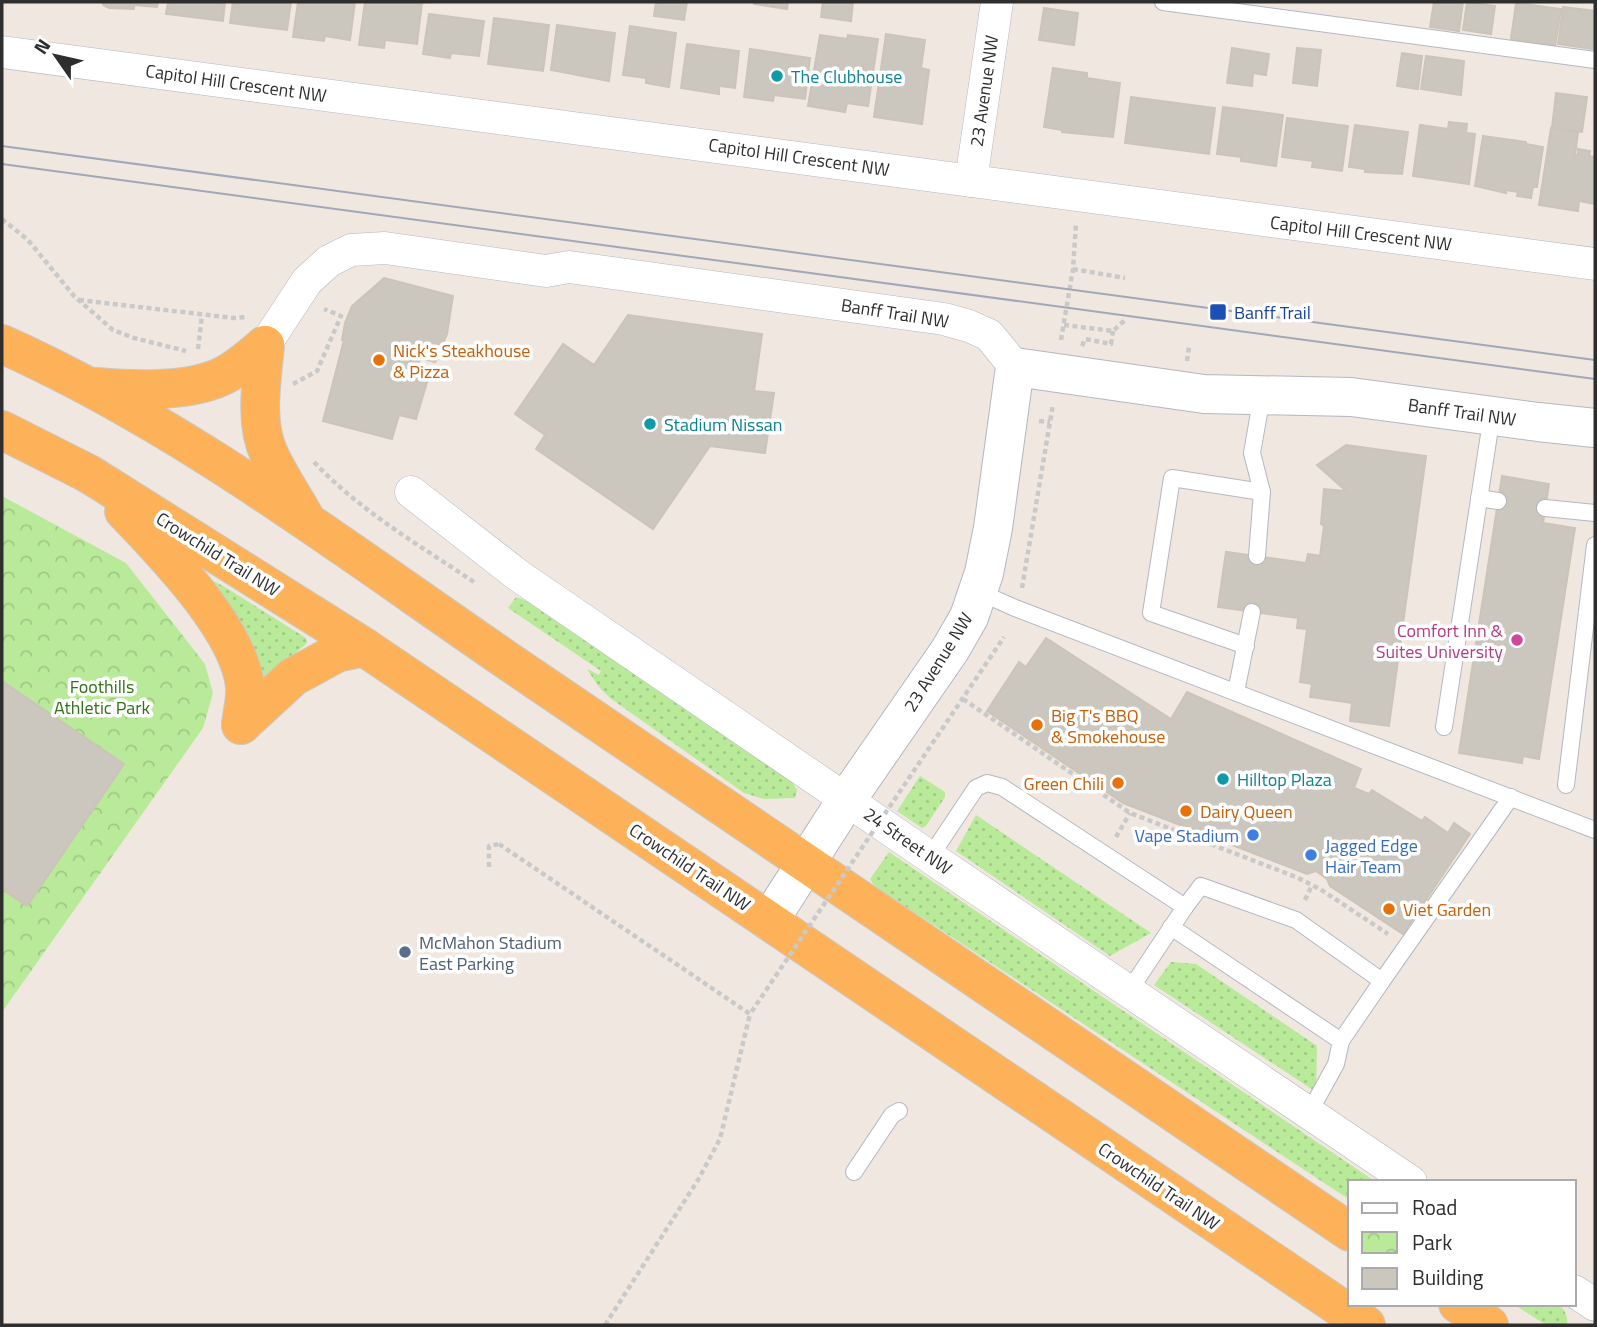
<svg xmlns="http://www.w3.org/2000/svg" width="1597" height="1327" font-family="'Titillium Web',sans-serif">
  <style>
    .grass { fill: url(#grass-dots) }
    .park { fill: url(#park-crowns) }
    .building { fill: #cbc6be; stroke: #ccc4b8; stroke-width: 2 }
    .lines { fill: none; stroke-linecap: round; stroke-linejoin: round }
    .service-casing { stroke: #b3b7c2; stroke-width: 18 }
    .minor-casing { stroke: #b3b7c2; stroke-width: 33 }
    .tertiary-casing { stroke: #b3b7c2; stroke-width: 40 }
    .trunk-casing { stroke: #c9c9c9; stroke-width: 40 }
    .path { stroke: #c9c9c9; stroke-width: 4.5; stroke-dasharray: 5 3.5; stroke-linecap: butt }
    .service { stroke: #fff; stroke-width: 16 }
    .minor { stroke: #fff; stroke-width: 32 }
    .tertiary { stroke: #fff; stroke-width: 38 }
    .trunk { stroke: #fdb25a; stroke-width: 38 }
    .tram { stroke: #a1a6b9; stroke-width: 2 }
    .path-bridge { stroke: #c9c9c9; stroke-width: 4.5; stroke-dasharray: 5 3.5; stroke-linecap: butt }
    .culture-dot { fill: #0f9aa8; stroke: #fff; stroke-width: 2.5 }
    .transit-dot { fill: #1a4fb4; stroke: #fff; stroke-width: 2.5 }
    .food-dot { fill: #e8710a; stroke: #fff; stroke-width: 2.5 }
    .hotel-dot { fill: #d1479c; stroke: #fff; stroke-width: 2.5 }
    .shop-dot { fill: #3f7fe0; stroke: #fff; stroke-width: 2.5 }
    .service-dot { fill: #5c6f8a; stroke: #fff; stroke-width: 2.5 }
    .labels { text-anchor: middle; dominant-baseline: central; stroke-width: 7; stroke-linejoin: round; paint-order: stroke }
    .culture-label { font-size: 18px; fill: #0d838f; stroke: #fff; text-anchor: start }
    .street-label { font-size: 18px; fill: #2e2e2e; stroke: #fff }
    .transit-label { font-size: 18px; fill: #164399; stroke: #fff; text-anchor: start }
    .food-label { font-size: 18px; fill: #c56008; stroke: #fff; text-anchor: start }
    .hotel-label { font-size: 18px; fill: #b23c85; stroke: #fff; text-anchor: end }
    .park-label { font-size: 18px; fill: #2f7315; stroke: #fff }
    .shop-label { font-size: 18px; fill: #366cbe; stroke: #fff; text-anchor: end }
    .service-label { font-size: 18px; fill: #4e5e75; stroke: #fff; text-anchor: start }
  </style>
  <defs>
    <pattern id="grass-dots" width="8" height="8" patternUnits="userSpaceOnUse" patternTransform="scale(1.75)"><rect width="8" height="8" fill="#b9ea99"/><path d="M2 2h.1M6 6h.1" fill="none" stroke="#9fc984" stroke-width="1.8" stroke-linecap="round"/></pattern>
    <pattern id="park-crowns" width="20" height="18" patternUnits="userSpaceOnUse" patternTransform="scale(1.75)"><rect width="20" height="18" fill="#b9ea99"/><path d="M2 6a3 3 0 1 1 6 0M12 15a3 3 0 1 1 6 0" fill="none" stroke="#9fc984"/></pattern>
  </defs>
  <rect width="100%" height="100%" fill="#f0e8e0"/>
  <g class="grass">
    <path d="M198,573l27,14 81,51 1,5 -47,41z"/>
    <path d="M516,597l11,4 253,172 12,9 5,8 -2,8 -31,1 -20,-6 -134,-95 -12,-12 -11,-17 12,6 2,-4 -93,-63z"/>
    <path d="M920,776l25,16v5l-19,29 -4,2 -25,-17z"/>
    <path d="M976,815l175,118 -41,23 -154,-105z"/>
    <path d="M889,852l487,330h-26v18l-465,-307 -12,-9 -3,-5z"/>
    <path d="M1171,962l25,2 121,82 -1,46 -162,-107z"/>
    <path d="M1513,1304h45c7,5 10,13 9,21h-21z"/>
  </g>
  <path class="park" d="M2,496l124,67 79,101 8,29 -10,35 -201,284z"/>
  <g class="building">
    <path d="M103,2h55l-1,5 -23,-2v4l-25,-1 -6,-3z"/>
    <path d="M168,2h57l-2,19 -57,-7z"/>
    <path d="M233,2h58l-4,28 -57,-7z"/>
    <path d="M298,2h57l-5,38 -25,-4 -1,5 -31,-4z"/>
    <path d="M365,2h61l-4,1 -5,41 -32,-4 -1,8 -25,-3z"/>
    <path d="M656,2h31l-3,18 -30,-4z"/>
    <path d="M754,2h34l-1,7 -33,-5z"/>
    <path d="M823,2h30l-2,19 -30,-4z"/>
    <path d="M1434,2h29l-4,29 -29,-4z"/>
    <path d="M1467,2l28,4 -4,28 -28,-4z"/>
    <path d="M1516,3l45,6 -6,37 -44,-7z"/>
    <path d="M1563,7l32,4 -2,38 -35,-5z"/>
    <path d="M1044,8l34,5 -4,32 -35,-5z"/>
    <path d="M429,14l55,7 -5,35 -28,-3 -1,5 -27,-4z"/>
    <path d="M494,18l55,7 -6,46 -55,-7z"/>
    <path d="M557,25l58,8 -6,48 -58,-11z"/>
    <path d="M630,26l46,7 -7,54 -23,-4v-5l-23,-3z"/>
    <path d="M886,34l39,6 -4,28 8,2 -7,54 -48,-7z"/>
    <path d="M820,35l27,4 1,-4 30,4 -10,67 -21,-3 -2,9 -37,-6z"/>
    <path d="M687,44l52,7 -4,37 -16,-2v8l-38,-6z"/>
    <path d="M1232,48l37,6 -3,21 -13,-2 -1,13 -25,-3z"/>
    <path d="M1297,48l24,2 -4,36 -24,-3z"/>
    <path d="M750,49l60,9 -5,41 -31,-4 -1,6 -29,-4z"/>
    <path d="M1402,53l20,3 -4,33 -21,-3z"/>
    <path d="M1426,56l38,5 -3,34 -40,-6z"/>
    <path d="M1053,68l34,5v5l33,5 -7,54 -51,-5v-2l-18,-3z"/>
    <path d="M1556,93l31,4 -5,35 -30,-4z"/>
    <path d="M1131,97l84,11 -6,46 -84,-11z"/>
    <path d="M1223,107l60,8 -7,51 -35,-5v-4l-24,-3z"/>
    <path d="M1287,118l61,8 -6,45 -30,-4 1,-6 -31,-4z"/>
    <path d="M1449,122l18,2 -1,9 9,1 -6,50 -56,-8 7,-51 28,4z"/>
    <path d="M1355,125l53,7 -6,42 -37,-2v-3l-16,-2z"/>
    <path d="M1551,128l27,4 -3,23h3v-6l12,2 -1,5 6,1v47l-16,-3 -1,10 -39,-6z"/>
    <path d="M1483,136l43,6v2l17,3 -6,40h-4l-2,11 -14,-2 1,-4 -12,-2v3l-31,-7z"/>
    <path d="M384,278l69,18 -6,38 -12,28 -15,-4 -5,17 13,4 -12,40 -17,-4 -7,24 -69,-18 21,-81h-2l3,-17 7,-17z"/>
    <path d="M628,315l134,19 -8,57 20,2 -9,60 -55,-7 -57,83 -117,-80 9,-14 -30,-21 48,-70 31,21z"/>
    <path d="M1346,445l80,11 -37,270 -39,-5 2,-18 -42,-6 2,-13 -12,-2 7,-53 -10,-1 1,-10 -80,-11 8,-55 80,11 2,-9 12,2 4,-30 -3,-2 3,-35 22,2 -29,-26z"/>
    <path d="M1502,476l47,8 -6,39 32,5 -36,231 -16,-3 -1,7 -63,-10z"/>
    <path d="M1046,638l125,81 16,-27 174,77 -7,19 15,6 3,-4 50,31 3,-4 23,16 6,-10 16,11 -67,100 -73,-48 -3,-7 -11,-8 -9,3 -184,-71 -136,-92 32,-49 7,5z"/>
    <path d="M2,681l122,83 -97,142 -25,-17z"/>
  </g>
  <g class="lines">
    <defs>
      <g id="service">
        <path d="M1163,2l432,58"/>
        <path d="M1479,498l19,3"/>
        <path d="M1545,508l50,5"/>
        <path d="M1257,556l5,-64 -10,-39 10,-57"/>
        <path d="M979,592l36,16 580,222"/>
        <path d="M1246,646l-95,-33 21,-135 90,14"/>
        <path d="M1236,692l16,-80"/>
        <path d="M1444,727l48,-312"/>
        <path d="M1566,785l29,-240"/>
        <path d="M930,857l46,-69 11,-5 15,4 183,120 -56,84"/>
        <path d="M1185,907l16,-21 95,34 86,61 129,-184"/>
        <path d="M1171,927l170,114 41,-60"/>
        <path d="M1309,1113l27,-49 5,-23"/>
        <path d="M854,1172l38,-57 7,-4"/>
      </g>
      <g id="minor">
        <path d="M2,52l1593,212"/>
        <path d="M971,181l26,-179"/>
        <path d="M265,345l42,-64 22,-20 22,-11 34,-2 161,23 23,-4 375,52 25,7 20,9 26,32"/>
        <path d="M411,492l108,84 411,281 481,325"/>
        <path d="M1574,1291l21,14"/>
      </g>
      <path id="tertiary" d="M769,921l78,-122 103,-149 19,-33 15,-44 9,-45 22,-161 189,27 147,3 187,25 57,6"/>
      <g id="trunk">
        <path d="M2,344c188,84 358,217 528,332 273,186 546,372 820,556"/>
        <path d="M265,345c-3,34 -11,77 4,109 10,22 24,42 35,62"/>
        <path d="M97,387c34,3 80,5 113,-6 21,-6 38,-22 55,-36"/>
        <path d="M2,430l87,44 275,173 1002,678"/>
        <path d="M124,511c39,41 116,119 121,176 1,12 -3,26 -4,38"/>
        <path d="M241,725l52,-48 44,-24 27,-6"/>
        <path d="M1458,1304l31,21"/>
      </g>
    </defs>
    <use href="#service" class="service-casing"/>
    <use href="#minor" class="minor-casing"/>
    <use href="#tertiary" class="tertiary-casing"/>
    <use href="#trunk" class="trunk-casing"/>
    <g class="path">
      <path d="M2,219l26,21 46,56 39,34 21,8 52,13"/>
      <path d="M1073,269l52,9"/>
      <path d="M79,300l155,18 14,-1"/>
      <path d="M1064,325l49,6 12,-11"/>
      <path d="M1061,340l12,-71 3,-45"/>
      <path d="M1082,346l3,-7 26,5 2,-13"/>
      <path d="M198,349l4,-34"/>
      <path d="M1187,361l2,-14"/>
      <path d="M293,384l24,-13 24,-55 -17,-7"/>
      <path d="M1039,421l11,1"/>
      <path d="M314,462c46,49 105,83 160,120"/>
      <path d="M1022,588l31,-184"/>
      <path d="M963,699l167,114 166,64 24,12 68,45"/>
      <path d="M1116,837l14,-24"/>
      <path d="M489,867v-21l10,-2"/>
      <path d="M1305,900l7,-15"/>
      <path d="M605,1325l93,-145 22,-41 30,-125"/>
    </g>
    <use href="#service" class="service"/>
    <use href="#minor" class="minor"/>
    <use href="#tertiary" class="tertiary"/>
    <use href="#trunk" class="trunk"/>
    <g class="tram">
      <path d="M2,146l1593,214"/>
      <path d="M2,164l1593,215"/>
    </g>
    <path class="path-bridge" d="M499,844l251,170 254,-377"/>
  </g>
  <g class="culture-dot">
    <circle cx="777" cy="76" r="7"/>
    <circle cx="650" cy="424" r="7"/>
    <circle cx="1223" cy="779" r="7"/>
  </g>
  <rect class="transit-dot" x="1209" y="303" width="18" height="18" rx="3.5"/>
  <g class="food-dot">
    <circle cx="379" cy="360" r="7"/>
    <circle cx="1037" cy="725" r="7"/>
    <circle cx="1118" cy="783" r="7"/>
    <circle cx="1186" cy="811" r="7"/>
    <circle cx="1389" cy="909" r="7"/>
  </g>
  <circle class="hotel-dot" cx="1517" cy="640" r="7"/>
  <g class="shop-dot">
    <circle cx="1253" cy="835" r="7"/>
    <circle cx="1311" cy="855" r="7"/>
  </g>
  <circle class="service-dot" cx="405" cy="952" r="7"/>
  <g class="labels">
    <g class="culture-label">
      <text x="791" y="76">The Clubhouse</text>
      <text x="664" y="424">Stadium Nissan</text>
      <text x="1237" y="779">Hilltop Plaza</text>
    </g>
    <g class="street-label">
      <text transform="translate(236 83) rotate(8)">Capitol Hill Crescent NW</text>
      <text transform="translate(984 91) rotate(-82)">23 Avenue NW</text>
      <text transform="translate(799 157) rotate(8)">Capitol Hill Crescent NW</text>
      <text transform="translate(1361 233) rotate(7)">Capitol Hill Crescent NW</text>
      <text transform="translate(895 313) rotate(9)">Banff Trail NW</text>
      <text transform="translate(1462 412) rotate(8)">Banff Trail NW</text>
      <text transform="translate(218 554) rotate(32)">Crowchild Trail NW</text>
      <text transform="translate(938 662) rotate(-58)">23 Avenue NW</text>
      <text transform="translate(908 841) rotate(35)">24 Street NW</text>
      <text transform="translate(690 867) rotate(34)">Crowchild Trail NW</text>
      <text transform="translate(1159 1186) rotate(34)">Crowchild Trail NW</text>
    </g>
    <g class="transit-label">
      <text x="1234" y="312">Banff Trail</text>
    </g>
    <g class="food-label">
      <text x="393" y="350">Nick's Steakhouse<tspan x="393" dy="21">&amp; Pizza</tspan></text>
      <text x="1051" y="715">Big T's BBQ<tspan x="1051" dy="21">&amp; Smokehouse</tspan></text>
      <text x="1104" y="783" text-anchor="end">Green Chili</text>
      <text x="1200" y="811">Dairy Queen</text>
      <text x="1403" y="909">Viet Garden</text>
    </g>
    <g class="hotel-label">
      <text x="1503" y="630">Comfort Inn &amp;<tspan x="1503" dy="21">Suites University</tspan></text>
    </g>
    <g class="park-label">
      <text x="102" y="686">Foothills<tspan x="102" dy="21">Athletic Park</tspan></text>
    </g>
    <g class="shop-label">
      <text x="1239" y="835">Vape Stadium</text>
      <text x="1325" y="845" text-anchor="start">Jagged Edge<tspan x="1325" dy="21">Hair Team</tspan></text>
    </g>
    <g class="service-label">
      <text x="419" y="942">McMahon Stadium<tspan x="419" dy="21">East Parking</tspan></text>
    </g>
  </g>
  <rect width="1597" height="1327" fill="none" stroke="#2e2e2e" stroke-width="7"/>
  <rect x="1348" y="1180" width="228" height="126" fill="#ffffff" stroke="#ababab" stroke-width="2"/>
  <rect x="1362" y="1203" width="35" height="10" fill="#ffffff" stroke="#ababab" stroke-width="2"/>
  <text x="1412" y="1215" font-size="21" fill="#2e2e2e">Road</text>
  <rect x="1362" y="1232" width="35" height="21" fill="url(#park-crowns)" stroke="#ababab" stroke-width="2"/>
  <text x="1412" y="1250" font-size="21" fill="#2e2e2e">Park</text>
  <rect x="1362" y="1268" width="35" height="21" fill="#cbc6be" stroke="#ababab" stroke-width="2"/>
  <text x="1412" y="1285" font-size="21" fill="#2e2e2e">Building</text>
  <g transform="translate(56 56) rotate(304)" stroke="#ffffff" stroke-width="5" paint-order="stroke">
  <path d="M0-5L12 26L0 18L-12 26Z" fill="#2e2e2e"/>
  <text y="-10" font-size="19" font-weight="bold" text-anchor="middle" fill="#2e2e2e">N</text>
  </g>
</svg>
